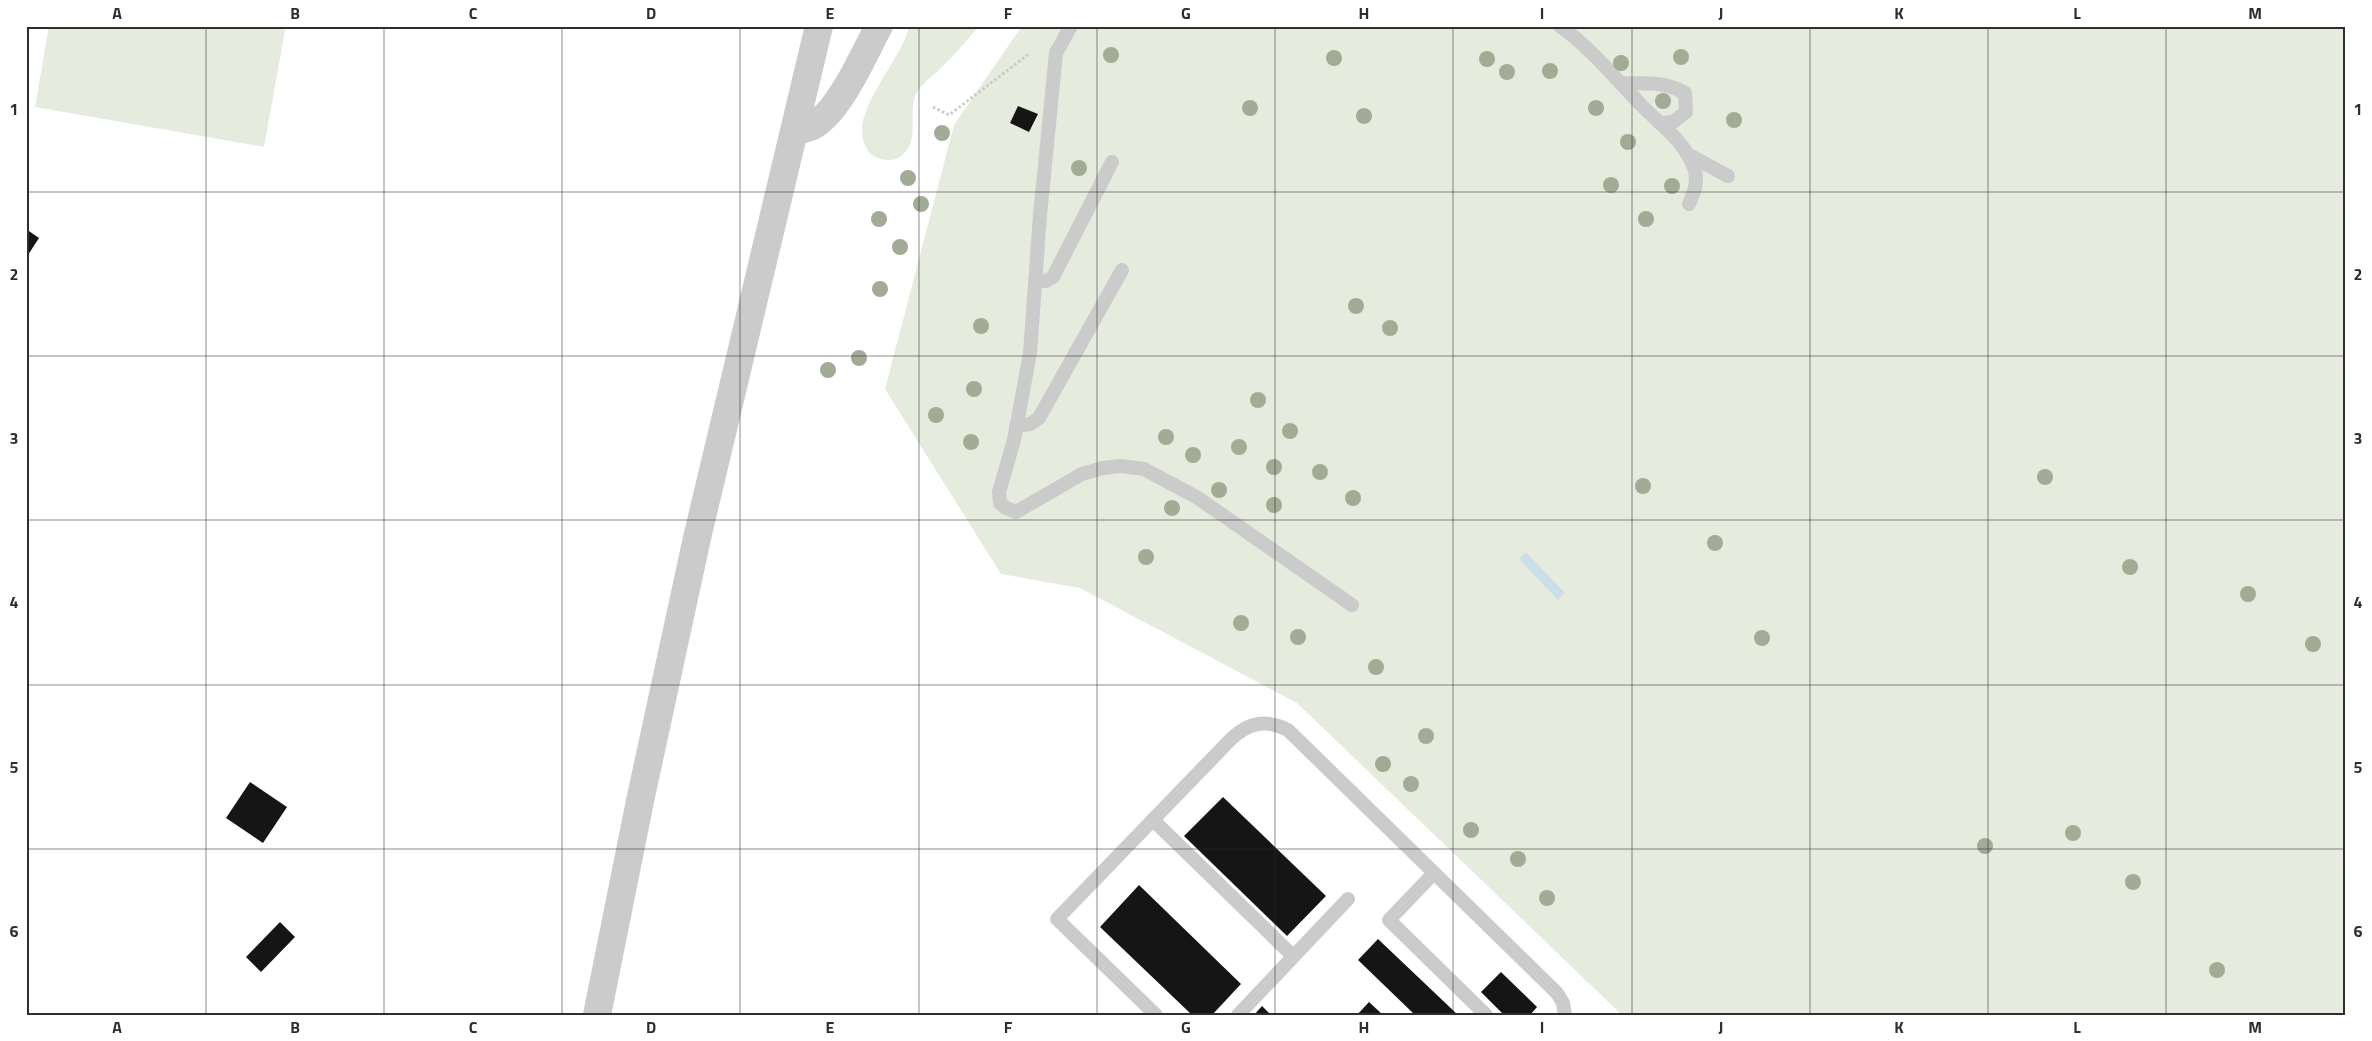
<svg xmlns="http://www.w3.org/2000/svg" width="2372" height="1041" font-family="'Titillium Web',sans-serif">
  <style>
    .green { fill: #e5ebdd }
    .water { fill: #cae0e9 }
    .building { fill: #151515 }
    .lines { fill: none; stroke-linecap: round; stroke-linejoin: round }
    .path { stroke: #cbcbcb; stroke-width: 3; stroke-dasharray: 2.5 2.5; stroke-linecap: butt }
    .service { stroke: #cbcbcb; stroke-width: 14 }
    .minor { stroke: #cbcbcb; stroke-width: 28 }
    .tree { fill: #a2ab95 }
    .grid { fill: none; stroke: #2e2e2e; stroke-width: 1; stroke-opacity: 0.55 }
    .neatline { fill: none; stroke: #2e2e2e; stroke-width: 2 }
    .grid-label { font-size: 16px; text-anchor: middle; font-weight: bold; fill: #2e2e2e }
  </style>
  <rect width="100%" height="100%" fill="#fff"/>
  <g class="green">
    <path d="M49,26h216l20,4 -21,117 -229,-40z"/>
    <path d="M910,26h69c-12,15 -25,29 -38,42 -8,8 -19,15 -24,24 -11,20 5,48 -16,64 -4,4 -10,4 -15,4 -21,-1 -28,-25 -22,-43 11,-33 35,-58 46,-91z"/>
    <path d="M1022,26h1324v989h-724l-325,-312 -217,-115 -79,-14 -116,-185 69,-264z"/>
  </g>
  <path class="water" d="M1526,552l39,41 -7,7 -39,-41z"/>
  <g class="building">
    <path d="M1018,106l20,8 -9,18 -19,-9z"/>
    <path d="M26,229l13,9 -13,20z"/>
    <path d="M250,782l37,25 -24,36 -37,-25z"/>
    <path d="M1223,797l103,99 -39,40 -103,-100z"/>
    <path d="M1139,885l102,99 -29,31h-20l-92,-88z"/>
    <path d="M280,922l15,15 -34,35 -15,-15z"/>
    <path d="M1378,939l80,76h-43l-57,-55z"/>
    <path d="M1501,972l36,35 -7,8h-26l-23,-23z"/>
    <path d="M1369,1002l14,13h-26z"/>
    <path d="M1262,1006l9,9h-17z"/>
  </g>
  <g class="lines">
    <path class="path" d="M933,107l16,8 80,-61"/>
    <g class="service">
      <path d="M1071,26l-15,27 -16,162 -10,138 -16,87 -15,52 1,11 6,5 10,4 66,-38 21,-6 18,-2 23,3 54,29 154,107"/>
      <path d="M1560,26c32,23 56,53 82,80 20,20 45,37 53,65 3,13 -1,21 -6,33"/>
      <path d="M1620,83c26,1 41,-3 65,10l1,19 -13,10 -13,1"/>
      <path d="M1687,154l41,22"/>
      <path d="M1036,281h10l7,-4 59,-115"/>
      <path d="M1016,426l14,-2 9,-6 83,-148"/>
      <path d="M1153,820l140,136"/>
      <path d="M1434,873l-45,47 97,95"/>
      <path d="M1156,1015l-99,-96 174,-180c18,-17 35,-20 57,-9l269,263 6,10 2,12"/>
      <path d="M1238,1015l110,-116"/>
    </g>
    <g class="minor">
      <path d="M795,132c6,-3 16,-4 21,-8 26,-18 48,-70 63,-98"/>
      <path d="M597,1015l43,-214 57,-263 122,-512"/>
    </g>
  </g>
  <g class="tree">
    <circle cx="1111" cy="55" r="8"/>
    <circle cx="1681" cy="57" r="8"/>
    <circle cx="1334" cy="58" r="8"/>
    <circle cx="1487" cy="59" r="8"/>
    <circle cx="1621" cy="63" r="8"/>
    <circle cx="1550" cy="71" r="8"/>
    <circle cx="1507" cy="72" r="8"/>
    <circle cx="1663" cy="101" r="8"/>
    <circle cx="1250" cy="108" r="8"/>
    <circle cx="1596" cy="108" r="8"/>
    <circle cx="1364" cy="116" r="8"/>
    <circle cx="1734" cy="120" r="8"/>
    <circle cx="942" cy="133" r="8"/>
    <circle cx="1628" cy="142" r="8"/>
    <circle cx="1079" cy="168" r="8"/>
    <circle cx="908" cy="178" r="8"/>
    <circle cx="1611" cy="185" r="8"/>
    <circle cx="1672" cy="186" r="8"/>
    <circle cx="921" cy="204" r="8"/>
    <circle cx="879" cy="219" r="8"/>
    <circle cx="1646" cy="219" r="8"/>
    <circle cx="900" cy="247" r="8"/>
    <circle cx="880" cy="289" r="8"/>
    <circle cx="1356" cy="306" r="8"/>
    <circle cx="981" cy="326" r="8"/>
    <circle cx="1390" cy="328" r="8"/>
    <circle cx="859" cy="358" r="8"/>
    <circle cx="828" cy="370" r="8"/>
    <circle cx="974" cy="389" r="8"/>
    <circle cx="1258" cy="400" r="8"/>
    <circle cx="936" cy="415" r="8"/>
    <circle cx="1290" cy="431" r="8"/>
    <circle cx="1166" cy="437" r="8"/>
    <circle cx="971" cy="442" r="8"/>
    <circle cx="1239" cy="447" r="8"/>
    <circle cx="1193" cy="455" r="8"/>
    <circle cx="1274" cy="467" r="8"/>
    <circle cx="1320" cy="472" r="8"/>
    <circle cx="2045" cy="477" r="8"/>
    <circle cx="1643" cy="486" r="8"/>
    <circle cx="1219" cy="490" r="8"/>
    <circle cx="1353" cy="498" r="8"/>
    <circle cx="1274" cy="505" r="8"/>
    <circle cx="1172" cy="508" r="8"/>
    <circle cx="1715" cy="543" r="8"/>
    <circle cx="1146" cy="557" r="8"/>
    <circle cx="2130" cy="567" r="8"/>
    <circle cx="2248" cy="594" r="8"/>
    <circle cx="1241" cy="623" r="8"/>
    <circle cx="1298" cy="637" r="8"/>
    <circle cx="1762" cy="638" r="8"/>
    <circle cx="2313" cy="644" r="8"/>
    <circle cx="1376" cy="667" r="8"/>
    <circle cx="1426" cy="736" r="8"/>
    <circle cx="1383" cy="764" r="8"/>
    <circle cx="1411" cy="784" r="8"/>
    <circle cx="1471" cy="830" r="8"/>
    <circle cx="2073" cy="833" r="8"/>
    <circle cx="1985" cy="846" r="8"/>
    <circle cx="1518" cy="859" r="8"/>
    <circle cx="2133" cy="882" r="8"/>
    <circle cx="1547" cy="898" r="8"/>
    <circle cx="2217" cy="970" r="8"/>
  </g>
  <path class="grid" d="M206,26v989M384,26v989M562,26v989M740,26v989M919,26v989M1097,26v989M1275,26v989M1453,26v989M1632,26v989M1810,26v989M1988,26v989M2166,26v989M26,192h2320M26,356h2320M26,520h2320M26,685h2320M26,849h2320"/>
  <rect width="2372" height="1041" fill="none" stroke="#ffffff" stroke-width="55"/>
  <rect x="28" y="28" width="2316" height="986" class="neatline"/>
  <g class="grid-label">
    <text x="117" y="19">A</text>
    <text x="295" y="19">B</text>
    <text x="473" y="19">C</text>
    <text x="651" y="19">D</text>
    <text x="830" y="19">E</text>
    <text x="1008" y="19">F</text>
    <text x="1186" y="19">G</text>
    <text x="1364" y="19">H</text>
    <text x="1542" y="19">I</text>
    <text x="1721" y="19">J</text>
    <text x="1899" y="19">K</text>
    <text x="2077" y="19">L</text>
    <text x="2255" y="19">M</text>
    <text x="14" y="115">1</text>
    <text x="2358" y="115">1</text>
    <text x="14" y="280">2</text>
    <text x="2358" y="280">2</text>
    <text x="14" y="444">3</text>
    <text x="2358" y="444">3</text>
    <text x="14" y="608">4</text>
    <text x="2358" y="608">4</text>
    <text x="14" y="773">5</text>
    <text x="2358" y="773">5</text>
    <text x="14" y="937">6</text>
    <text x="2358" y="937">6</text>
    <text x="117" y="1033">A</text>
    <text x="295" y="1033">B</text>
    <text x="473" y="1033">C</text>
    <text x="651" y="1033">D</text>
    <text x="830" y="1033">E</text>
    <text x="1008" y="1033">F</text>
    <text x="1186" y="1033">G</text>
    <text x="1364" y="1033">H</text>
    <text x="1542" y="1033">I</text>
    <text x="1721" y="1033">J</text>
    <text x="1899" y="1033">K</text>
    <text x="2077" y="1033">L</text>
    <text x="2255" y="1033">M</text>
  </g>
</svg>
